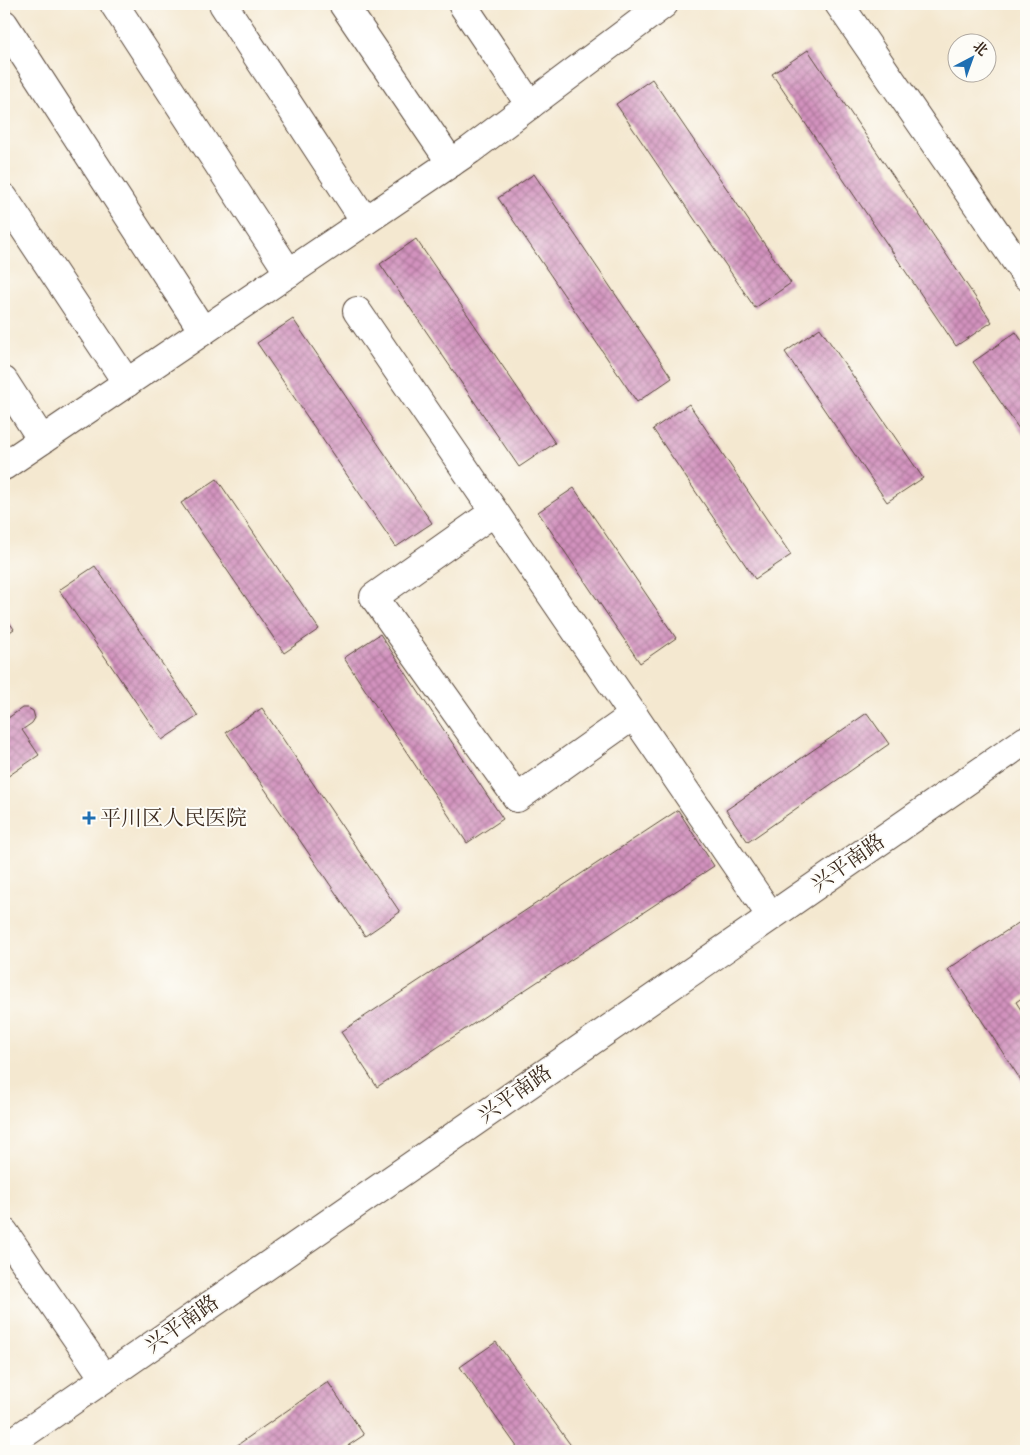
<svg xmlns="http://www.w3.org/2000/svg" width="1030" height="1455" font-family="Cardo,'Noto Serif SC',serif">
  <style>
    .building { fill: url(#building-cross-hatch) }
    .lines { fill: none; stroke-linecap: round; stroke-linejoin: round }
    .minor-casing { stroke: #574639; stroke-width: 30 }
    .major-casing { stroke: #574639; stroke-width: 30 }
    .minor { stroke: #fff; stroke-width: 28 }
    .major { stroke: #fff; stroke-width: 28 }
    .poi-dot { fill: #1f6fb2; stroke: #fdfcf7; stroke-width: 2 }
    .labels { text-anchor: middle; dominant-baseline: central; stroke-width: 4; stroke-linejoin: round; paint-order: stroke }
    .poi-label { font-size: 21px; fill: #3b2a1e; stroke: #fdfcf7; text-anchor: start }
    .street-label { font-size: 21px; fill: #3b2a1e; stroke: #fdfcf7 }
  </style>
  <defs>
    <pattern id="building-cross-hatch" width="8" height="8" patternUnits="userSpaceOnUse" patternTransform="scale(1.25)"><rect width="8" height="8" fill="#d292be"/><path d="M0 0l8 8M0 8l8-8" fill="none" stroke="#ac779a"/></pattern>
  </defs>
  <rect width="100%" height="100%" fill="#fdfcf7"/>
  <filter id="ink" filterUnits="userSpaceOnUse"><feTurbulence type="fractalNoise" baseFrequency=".02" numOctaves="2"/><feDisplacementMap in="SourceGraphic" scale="10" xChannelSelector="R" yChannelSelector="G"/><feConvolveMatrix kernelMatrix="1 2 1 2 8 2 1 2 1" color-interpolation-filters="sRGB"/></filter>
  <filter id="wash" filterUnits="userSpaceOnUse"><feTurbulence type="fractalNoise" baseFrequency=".0096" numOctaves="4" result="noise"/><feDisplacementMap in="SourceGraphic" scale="20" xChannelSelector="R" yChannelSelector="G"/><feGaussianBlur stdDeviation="1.12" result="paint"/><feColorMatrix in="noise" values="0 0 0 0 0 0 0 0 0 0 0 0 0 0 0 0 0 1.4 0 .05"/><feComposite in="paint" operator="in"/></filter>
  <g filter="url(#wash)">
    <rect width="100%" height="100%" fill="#f4e8d0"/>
    <g id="blocks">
      <g class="building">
        <path d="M808,50l184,272 -36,24 -184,-272z"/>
        <path d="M652,79l139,204 -36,25 -139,-204z"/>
        <path d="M534,174l138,204 -35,24 -139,-204z"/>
        <path d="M416,239l139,204 -36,24 -139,-203z"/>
        <path d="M293,319l139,204 -36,24 -139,-204z"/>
        <path d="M820,328l103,150 -36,24 -102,-150z"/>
        <path d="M1016,332l10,15v92l-53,-77z"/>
        <path d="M689,404l102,151 -36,24 -102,-150z"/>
        <path d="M217,479l102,150 -35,24 -103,-150z"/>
        <path d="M574,488l102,150 -36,25 -102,-151z"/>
        <path d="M95,566l103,150 -36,24 -103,-150z"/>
        <path d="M4,615l10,14 -10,7z"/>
        <path d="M380,634l123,185 -36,24 -123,-185z"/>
        <path d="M22,708h6l5,3 2,7 -3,5 -10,7 17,25 -35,24v-58z"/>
        <path d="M262,708l138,204 -35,24 -139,-204z"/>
        <path d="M867,713l22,31 -141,98 -22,-32z"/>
        <path d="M678,810l36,56 -337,221 -36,-55z"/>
        <path d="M1026,918v77l-10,7 10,16v70l-78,-119z"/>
        <path d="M496,1342l79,109h-55l-60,-84z"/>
        <path d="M328,1382l36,53 -24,16h-101l-3,-5z"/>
      </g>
    </g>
  </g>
  <g filter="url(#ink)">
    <use href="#blocks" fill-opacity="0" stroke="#574639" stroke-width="1"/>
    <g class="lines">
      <defs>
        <g id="minor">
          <path d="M114,4l175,269"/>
          <path d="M223,4l142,217"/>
          <path d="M343,4l108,159"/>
          <path d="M462,4l68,101"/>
          <path d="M839,4l187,272"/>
          <path d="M4,24l199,307"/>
          <path d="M4,198l123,185"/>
          <path d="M357,311l414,605"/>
          <path d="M4,381l38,59"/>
          <path d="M4,466l466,-316 194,-146"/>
          <path d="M494,512l-120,85 143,201 117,-83"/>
          <path d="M4,1232l100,146"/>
        </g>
        <path id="major" d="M4,1448l1022,-708"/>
      </defs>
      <use href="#minor" class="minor-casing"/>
      <use href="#major" class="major-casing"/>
      <use href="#minor" class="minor"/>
      <use href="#major" class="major"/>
    </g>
  </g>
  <path class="poi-dot" d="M86.5 810.5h5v5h5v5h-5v5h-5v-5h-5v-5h5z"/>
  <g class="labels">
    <g class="poi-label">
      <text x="100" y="818">平川区人民医院</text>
    </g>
    <g class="street-label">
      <text transform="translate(848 863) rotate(-35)">兴平南路</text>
      <text transform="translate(515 1094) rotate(-35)">兴平南路</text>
      <text transform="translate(182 1324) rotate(-35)">兴平南路</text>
    </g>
  </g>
  <rect width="1030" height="1455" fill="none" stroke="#fdfcf7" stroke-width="20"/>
  <g transform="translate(972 58) rotate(41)"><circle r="24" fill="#fdfcf7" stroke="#afa8a0"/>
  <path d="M0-4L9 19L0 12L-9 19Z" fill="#1f6fb2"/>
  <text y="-8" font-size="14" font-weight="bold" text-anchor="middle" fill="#3b2a1e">北</text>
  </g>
</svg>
